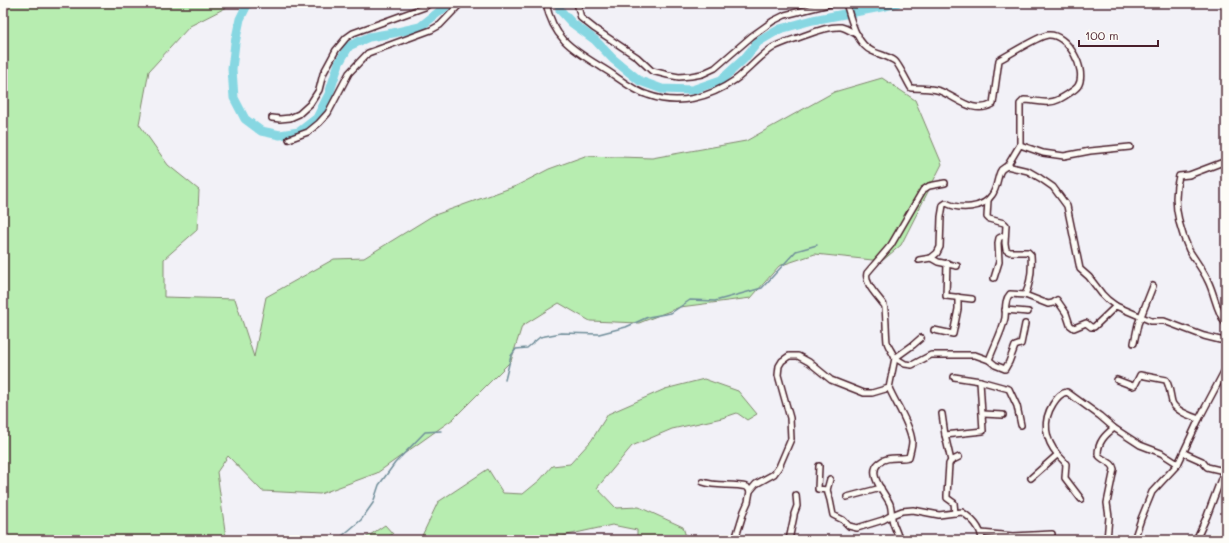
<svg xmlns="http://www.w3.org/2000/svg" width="1229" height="543" font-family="Mali,sans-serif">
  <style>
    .green { fill: #b7edb0; stroke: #80866e }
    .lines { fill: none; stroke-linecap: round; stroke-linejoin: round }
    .stream { stroke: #6f8d99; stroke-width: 1.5 }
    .river { stroke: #87d7e2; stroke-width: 9 }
    .minor-casing { stroke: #4a1f2b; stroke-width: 8 }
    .minor { stroke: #fdfcf7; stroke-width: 5 }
  </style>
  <rect width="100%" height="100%" fill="#f2f1f7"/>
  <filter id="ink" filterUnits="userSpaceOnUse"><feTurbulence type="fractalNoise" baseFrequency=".025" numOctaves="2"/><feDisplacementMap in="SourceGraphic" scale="8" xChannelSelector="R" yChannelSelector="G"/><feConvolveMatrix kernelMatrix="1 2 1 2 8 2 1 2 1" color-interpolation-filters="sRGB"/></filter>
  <g filter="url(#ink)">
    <g class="green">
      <path d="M3,3h232l-45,23 -41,45 -10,53 29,41 31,25 -2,40 -33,29v38l71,2 19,58 12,-60 68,-38 30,-1 68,-42 84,-30 33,-17 36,-13 67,2 94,-17 88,-49 48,-14 33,22 27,64 -41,81 -19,16 -67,-7 -36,12 -28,32 -71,9 -41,16 -49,-2 -31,-18 -37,23 -11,35 -58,58 -76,54 -57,21 -58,-3 -34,-35 -11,16 9,66 1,2h-224z"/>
      <path d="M704,379l34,12 19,23 -10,6 -10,-7 -15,5 -50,11 -40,17 -35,42 19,20 23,-1 44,20 4,13c-9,0 -16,-4 -25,-5v5h-25v-10l-25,-5 -45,10 -16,5h-131l18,-38 50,-33 15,24 20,1 17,-14 12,-14 18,-2 21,-23 17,-27 57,-25z"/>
      <path d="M385,525l8,9 -11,6h-26l11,-3z"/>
    </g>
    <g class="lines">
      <g class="stream">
        <path d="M505,380l6,-24 5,-7 11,-1 13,-11 21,-4 38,1 27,-7 22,-10 23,-4 19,-13 25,1 47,-13 34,-37 21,-6"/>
        <path d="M342,536l19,-16 12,-17 6,-18 16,-22 30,-31 16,-1"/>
      </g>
      <g class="river">
        <path d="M248,3l-8,16 -5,24 -3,26 2,29 11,21 16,12 19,4 19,-3 18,-14 12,-24 10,-31 10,-17 20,-9 24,-4 27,-6 30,-24"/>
        <path d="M559,3l1,7 12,13 23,17 18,19 27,22 22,8 30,1 29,-10 23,-21 14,-17 22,-13 33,-9 73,-14 11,-3"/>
      </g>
      <defs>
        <g id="minor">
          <path d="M546,3c7,35 26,46 55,64 16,9 30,23 47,28 30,11 61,3 87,-15 14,-10 24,-24 39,-33 9,-5 22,-8 32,-12 10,-4 23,-9 35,-8 5,1 11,5 17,8"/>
          <path d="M577,3l4,15 14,11 42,28 15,14 16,4 11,2 12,-1 11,-2 13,-6 37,-32 21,-15 12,-6 48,-12"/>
          <path d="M846,3c5,16 10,41 26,48 8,4 16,5 23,10 3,2 13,22 16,27 10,0 20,0 29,3 18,7 33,24 53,13l6,-44c10,-5 39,-24 49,-25 19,-2 40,35 30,51 -2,3 -7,6 -10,8 -6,4 -12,8 -19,8 -8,1 -17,-2 -25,-2l-4,4v41"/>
          <path d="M272,118l8,1 10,-1 9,-4 11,-10 9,-14 4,-16 13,-24 10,-12 7,-5 72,-26 5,-4"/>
          <path d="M289,139l19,-7 11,-9 9,-10 21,-40 19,-20 63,-23 9,-5 21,-22"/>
          <path d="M1226,161l-37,14 -10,1c-7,25 -1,50 10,74 6,10 14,20 19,31 7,14 8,30 18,43"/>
          <path d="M1007,166l21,5 12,7 13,9 14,19 13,63 9,8 13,17 6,6 8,6 35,15h13l40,15 16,4h6"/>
          <path d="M988,200l-1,17 2,2 15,4 2,2 -1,18 1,7 4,2h18l3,3c1,13 0,27 -6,40"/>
          <path d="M931,258l7,4 19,4"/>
          <path d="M919,260l12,-2 6,-5 3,-6 1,-30 2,-12 3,-2c14,7 37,6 46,-8 5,-7 5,-16 8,-23 2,-4 4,-4 7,-6 2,-2 10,-17 13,-21l23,8 21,3 26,-5 40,-4"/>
          <path d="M947,263l-1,33 26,3"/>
          <path d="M994,278l5,-16 -1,-19 1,-5 6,-3"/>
          <path d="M1005,310l23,2"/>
          <path d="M934,330l19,4 5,-25v-12"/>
          <path d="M921,338l-8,7 -18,13 10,6 7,1 19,-10h44l14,5 6,5 10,4 4,-7 6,-16 6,-2 4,-20"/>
          <path d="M1134,343l4,-19 15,-38"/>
          <path d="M989,360c5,-14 13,-28 16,-42 1,-8 -1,-18 5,-24l15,1 23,9 5,-1 4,-3 9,13 4,12 4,3 12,-5 5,4h3l22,-21"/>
          <path d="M954,377l26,4 29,8 8,17 4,19"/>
          <path d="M1117,380l16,6 2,-1 5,-10 26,5c4,7 4,14 6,22 3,9 19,14 27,17"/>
          <path d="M889,388c7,16 21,36 23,53 0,6 -2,11 -3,16 -10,3 -21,-2 -30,6 -13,11 7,31 11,41 2,6 1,13 3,19 2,6 5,11 6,17"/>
          <path d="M942,414l3,21 6,26"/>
          <path d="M983,414l20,1"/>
          <path d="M945,435l38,-4 -3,-50"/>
          <path d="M1184,453l18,8 5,6 17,4"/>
          <path d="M819,466l-1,23 9,1 3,10 3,15 10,5 6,6 8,2 26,-8 9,-5 10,-4 11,-1 26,5 23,-3c10,7 19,15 20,28"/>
          <path d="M1031,478l26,-23"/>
          <path d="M703,482c14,5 29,1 44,5l3,4 -2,11 -4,9 -9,29"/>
          <path d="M827,490l3,-11"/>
          <path d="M750,491l6,-7 18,-10 5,-7 12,-28 -1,-21 -12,-43 1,-9 3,-5 7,-5h9l11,6 22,18 33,13h8l17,-5 6,-30c-2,-5 -7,-11 -8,-16 -1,-7 -1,-35 -3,-37 -6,-9 -20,-21 -17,-32l24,-28 32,-55 6,-4 16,-3"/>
          <path d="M847,497l34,-9"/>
          <path d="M1081,499l-16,-21 1,-14c-2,-3 -5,-6 -8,-9 -13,-15 -16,-34 -5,-51 3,-5 8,-11 14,-12l33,24 14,12"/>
          <path d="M955,513l-1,-10 -7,-5v-3l2,-31 2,-3 8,-4"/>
          <path d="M794,514l3,-8 -1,-11"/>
          <path d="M981,533l32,3 39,-2"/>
          <path d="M789,540l5,-24"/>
          <path d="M1107,540l2,-23 -2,-14 7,-34c-1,-8 -13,-8 -16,-15 0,-12 7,-19 16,-26l26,17 21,8 17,11"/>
          <path d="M1134,540l7,-21 11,-27 26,-28 21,-45 27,-51"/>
          <path d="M1196,540l11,-24 17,-45 2,1"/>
        </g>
      </defs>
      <use href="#minor" class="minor-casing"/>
      <use href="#minor" class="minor"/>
    </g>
  </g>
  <rect width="1229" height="543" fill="none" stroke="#fdfcf7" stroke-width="16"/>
  <rect x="8" y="8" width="1213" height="527" fill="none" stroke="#4a1f2b" stroke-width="1.5" filter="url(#ink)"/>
  <path d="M1079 40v6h79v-6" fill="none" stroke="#4a1f2b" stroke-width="2"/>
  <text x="1085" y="40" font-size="12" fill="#4a1f2b" stroke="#fdfcf7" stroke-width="3" paint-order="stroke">100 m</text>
</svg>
